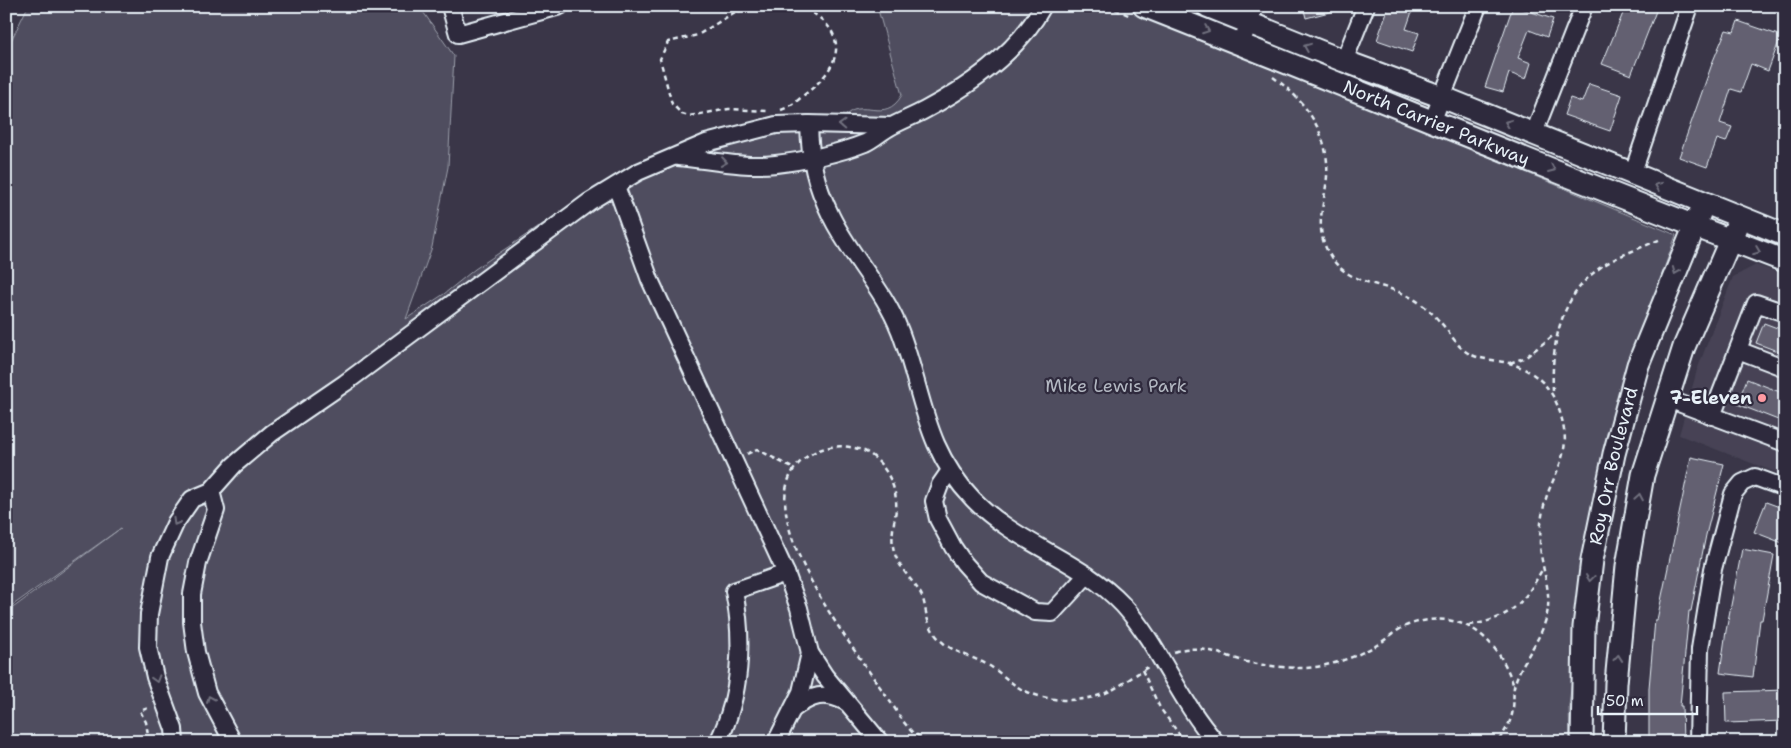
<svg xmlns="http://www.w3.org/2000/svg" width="1791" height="748" font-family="'Shantell Sans',sans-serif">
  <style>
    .built { fill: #464354 }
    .green { fill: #504e5f; stroke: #9ca0ac }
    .building { fill: #636171; stroke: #e8f1f8 }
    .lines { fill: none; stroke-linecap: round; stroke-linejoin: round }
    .minor-casing { stroke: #e8f1f8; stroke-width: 20 }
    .major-casing { stroke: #e8f1f8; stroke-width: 25 }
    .path { stroke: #e8f1f8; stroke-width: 2.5; stroke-dasharray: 5 4; stroke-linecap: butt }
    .minor { stroke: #2f2a3d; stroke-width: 16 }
    .major { stroke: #2f2a3d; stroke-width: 21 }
    .oneway { stroke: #70707e }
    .poi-dot { fill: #ff9aa2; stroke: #2f2a3d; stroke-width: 2 }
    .labels { text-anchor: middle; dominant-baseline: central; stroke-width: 4.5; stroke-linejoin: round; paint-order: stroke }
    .street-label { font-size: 18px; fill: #e8f1f8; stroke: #2f2a3d }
    .park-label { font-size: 18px; fill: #b3b8c2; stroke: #2f2a3d }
    .poi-label { font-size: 18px; font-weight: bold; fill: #e8f1f8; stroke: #2f2a3d; text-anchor: end }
  </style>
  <rect width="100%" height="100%" fill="#3a3648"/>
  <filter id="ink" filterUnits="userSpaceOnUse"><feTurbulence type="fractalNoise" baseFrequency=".02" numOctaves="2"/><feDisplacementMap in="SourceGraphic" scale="10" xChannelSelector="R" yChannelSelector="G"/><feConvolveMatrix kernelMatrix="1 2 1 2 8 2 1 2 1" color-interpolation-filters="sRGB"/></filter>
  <g filter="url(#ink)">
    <path class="built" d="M1756,265l29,10v201l-106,-41 18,-65 36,-93z"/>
    <path class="green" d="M28,6h391l35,50 -6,111 -16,80 -26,72 38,-25 31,-25 128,-85 32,-18 208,-48c19,-23 41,8 59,-23l-25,-89h244l119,47 436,182 -44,124 -42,166 -21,181 1,36h-1564v-129l115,-85 -115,82v-559z"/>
    <g class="building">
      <path d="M1303,6h34v4l-31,8z"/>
      <path d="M1389,6h25l-8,23 13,4 -7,19 -35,-12z"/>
      <path d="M1513,6l40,13 -6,18 -18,-7 -11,28 13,5 -5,16 -17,-6 -6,19 -18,-5z"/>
      <path d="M1626,6h32l-27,69 -29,-11z"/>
      <path d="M1738,21l43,15 -13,35 -17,-7 -10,28 -10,-3 -11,34 12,4 -6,15 -9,-3 -10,28 -28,-10 34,-96 13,-31 8,2z"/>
      <path d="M1589,84l33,11 -12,36 -46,-16 6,-17 12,4z"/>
      <path d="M1764,323l21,8v23l-29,-11z"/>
      <path d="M1747,379l38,15v8l-7,18 -41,-16z"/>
      <path d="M1691,457l33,7 -18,71 -15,76h-2l-9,95h2l1,36h-34v-54l6,-68h2z"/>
      <path d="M1766,502l19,7v35l-31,-12z"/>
      <path d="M1742,549l32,6 -12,65h-2l-7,57 -33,-4 6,-42z"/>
      <path d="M1785,690v31l-59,2 -1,-31z"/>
    </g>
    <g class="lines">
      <defs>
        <g id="minor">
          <path d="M450,6l8,28 102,-28"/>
          <path d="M1241,44l14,-38"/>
          <path d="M1344,61l22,-55"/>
          <path d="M1432,122l46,-116"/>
          <path d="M809,124c1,36 6,59 22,92 20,41 53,73 69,115 24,63 23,116 73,168 43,45 107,60 150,106 37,41 56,96 93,137"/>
          <path d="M1534,133l50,-127"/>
          <path d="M678,157c32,3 66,11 98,7 27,-3 64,-11 89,-21 9,-4 17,-12 25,-16 11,-6 24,-11 35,-17 45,-24 93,-58 118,-104"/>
          <path d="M1632,175l58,-169"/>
          <path d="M616,186l34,94 136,293 13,35 11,45 15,23 55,66"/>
          <path d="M1738,350l47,18"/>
          <path d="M1668,399l117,44"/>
          <path d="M1712,416l44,-113 29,10"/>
          <path d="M949,472l-9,13 -6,16 4,18 15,28 11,16 17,19 54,30 17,1 35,-38"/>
          <path d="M211,491l5,19 -18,53 -6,31v28l4,30 11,41 26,49"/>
          <path d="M793,709c19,-14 31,-18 53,-7"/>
          <path d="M175,742l-1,-13 -19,-52 -7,-30 1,-33 11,-57 16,-35 16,-23 19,-8 23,-26 38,-32 73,-50 244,-181 49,-30 68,-29 70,-18 33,-1 82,2"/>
          <path d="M718,742c23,-46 26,-101 16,-151l52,-18"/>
          <path d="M776,742l25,-50 9,-39"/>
          <path d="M1698,742l2,-93 13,-80 20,-75 9,-11 13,-6 30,11"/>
        </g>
        <g id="major">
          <path id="s1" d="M1144,6c214,84 426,173 641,255"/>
          <path d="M1207,6l137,55 98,36 343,138"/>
          <path id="s2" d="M1582,742l2,-115 8,-67 22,-106 24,-89 62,-152"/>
          <path d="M1614,742l2,-59 11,-117 16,-91 41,-128 52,-120"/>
        </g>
      </defs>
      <use href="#minor" class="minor-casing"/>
      <use href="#major" class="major-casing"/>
      <g class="path">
        <path d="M761,6l-26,6 -37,23 -30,7 -8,17 12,45 10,10 7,2 40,-7 39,2"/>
        <path d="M1107,6l24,10"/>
        <path d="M1273,77c32,23 57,57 54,99 -2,30 -15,52 4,81 18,28 50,25 77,39 12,6 24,16 32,26 10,10 16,24 28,31 12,7 28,7 41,10 34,10 50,34 55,67 4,22 -7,41 -15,60 -7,17 -9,36 -9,54 1,24 12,46 7,70 -5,27 -27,47 -33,73 -1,7 0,14 -1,21 -1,13 -8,24 -16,34"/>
        <path d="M781,110c9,-3 16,-9 23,-15 40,-30 47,-65 -4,-89"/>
        <path d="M1510,363l16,-6 29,-23"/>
        <path d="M1553,391c-2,-47 7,-95 48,-124 18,-12 40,-19 60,-28"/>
        <path d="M747,454l10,-5 37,20"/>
        <path d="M1469,625c42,-6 55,-22 74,-57"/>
        <path d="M1174,652c26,-10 51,5 77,11 17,3 36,5 53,5 25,-1 52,-11 73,-23 10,-6 20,-16 31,-20 53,-19 91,13 106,62"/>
        <path d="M1142,670l18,38 25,34"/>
        <path d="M149,742l-3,-20 -6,-11 11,-4"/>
        <path d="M928,742l-16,-10 -10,-12c-29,-51 -182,-225 -85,-269 15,-7 37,-6 51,2 18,11 30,36 28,56 -2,17 -7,31 0,48 6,14 17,24 25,37 5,10 4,22 9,31 11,26 36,28 58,40 12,7 21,17 33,24 27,14 64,15 91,1 13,-7 25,-17 38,-24"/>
      </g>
      <use href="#minor" class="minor"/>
      <use href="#major" class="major"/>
    </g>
    <defs><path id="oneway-chevron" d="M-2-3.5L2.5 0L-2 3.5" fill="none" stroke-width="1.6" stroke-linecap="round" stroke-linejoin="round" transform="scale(1.25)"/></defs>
    <g class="oneway">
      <use href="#oneway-chevron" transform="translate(1206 30) rotate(21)"/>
      <use href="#oneway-chevron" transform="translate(1307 47) rotate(-158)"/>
      <use href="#oneway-chevron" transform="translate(1508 123) rotate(-158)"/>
      <use href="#oneway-chevron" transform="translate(842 125) rotate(-178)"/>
      <use href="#oneway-chevron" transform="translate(724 162) rotate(8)"/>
      <use href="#oneway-chevron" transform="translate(1552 169) rotate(23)"/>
      <use href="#oneway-chevron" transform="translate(1658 186) rotate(-158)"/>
      <use href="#oneway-chevron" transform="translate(1757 251) rotate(21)"/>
      <use href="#oneway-chevron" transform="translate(1676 271) rotate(112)"/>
      <use href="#oneway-chevron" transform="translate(1639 497) rotate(-80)"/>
      <use href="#oneway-chevron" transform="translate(176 522) rotate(120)"/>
      <use href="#oneway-chevron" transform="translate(1590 578) rotate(97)"/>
      <use href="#oneway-chevron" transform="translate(1618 658) rotate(-85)"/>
      <use href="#oneway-chevron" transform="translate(156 679) rotate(73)"/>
      <use href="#oneway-chevron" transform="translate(210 699) rotate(-114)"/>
    </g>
  </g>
  <circle class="poi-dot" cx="1762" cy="398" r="5"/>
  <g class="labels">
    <g class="street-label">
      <text stroke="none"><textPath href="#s1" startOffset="315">North Carrier Parkway</textPath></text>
      <text stroke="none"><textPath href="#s2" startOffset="279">Roy Orr Boulevard</textPath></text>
    </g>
    <g class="park-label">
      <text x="1116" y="386">Mike Lewis Park</text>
    </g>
    <g class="poi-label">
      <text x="1752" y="398">7-Eleven</text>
    </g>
  </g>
  <rect width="1791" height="748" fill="none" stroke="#2f2a3d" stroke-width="25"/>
  <rect x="12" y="12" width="1766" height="723" fill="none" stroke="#e8f1f8" stroke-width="2" filter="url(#ink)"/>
  <path d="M1598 706v8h99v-8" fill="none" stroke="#e8f1f8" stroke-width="2.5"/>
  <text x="1606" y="706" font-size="15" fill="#e8f1f8" stroke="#2f2a3d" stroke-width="4" paint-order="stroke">50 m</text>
</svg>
